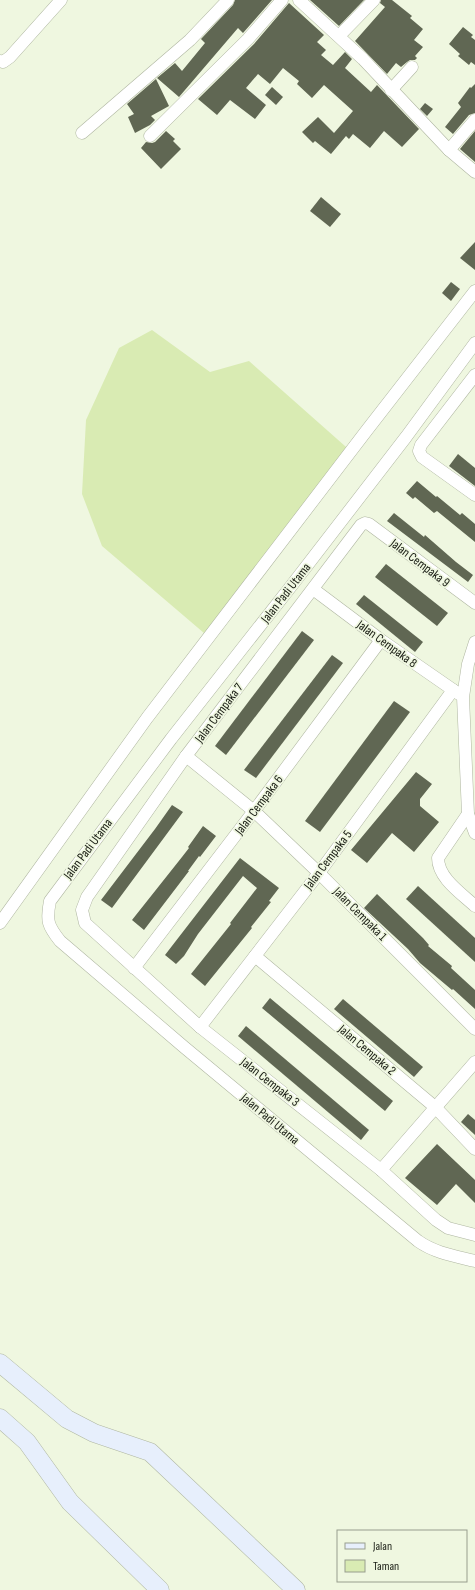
<svg xmlns="http://www.w3.org/2000/svg" width="475" height="1590" font-family="'Sofia Sans Condensed',sans-serif">
  <style>
    .green { fill: #d9ebb3 }
    .building { fill: #606753 }
    .lines { fill: none; stroke-linecap: round; stroke-linejoin: round }
    .street-casing { stroke: #afb6a1; stroke-width: 13 }
    .secondary-casing { stroke: #afb6a1; stroke-width: 19 }
    .street { stroke: #fff; stroke-width: 12 }
    .secondary { stroke: #e7effc; stroke-width: 18 }
    .labels { text-anchor: middle; dominant-baseline: central; stroke-width: 3.5; stroke-linejoin: round; paint-order: stroke }
    .street-label { font-size: 13px; fill: #161911; stroke: #eff7e0 }
  </style>
  <rect width="100%" height="100%" fill="#eff7e0"/>
  <path class="green" d="M152,330l58,42 39,-11 105,93 -143,185 -109,-93 -20,-52 4,-74 33,-72z"/>
  <g class="building">
    <path d="M235,0h37l-29,33 -5,-5 -59,69 -22,-19 18,-15 7,8 23,-28 -4,-4 32,-34z"/>
    <path d="M310,0h54l-25,26z"/>
    <path d="M381,0h11l20,16 -2,2 13,11 -9,11 9,7 -8,9 2,2 -2,2h-5l-3,2 -6,5 -5,-4 -9,11 -32,-33 30,-34 -5,-4z"/>
    <path d="M289,3l35,32 -7,7 9,8 -5,5 12,10 12,-13 7,7 -7,9 26,24 6,-7 42,44 -17,18 -18,-16 -14,17 -17,-14 -4,5 -3,-3 -15,18 -16,-13 -2,2 -11,-11 16,-15 16,16 19,-22 -29,-26 -12,13 -15,-14 2,-3 -16,-13 -13,16 -12,-10 -12,14 20,17 -11,14 -25,-19 -13,15 -19,-16 56,-55z"/>
    <path d="M463,27l10,8 -2,2 4,3v25l-4,-3 -2,3 -11,-9 2,-2 -11,-10z"/>
    <path d="M156,79l13,27 -18,10 4,4 -5,5 -15,8 -7,-16 6,-3 -7,-10z"/>
    <path d="M475,84v29l-6,2 -16,19 -8,-7 16,-20 -3,-4 12,-16 1,1z"/>
    <path d="M272,87l11,10 -7,8 -11,-10z"/>
    <path d="M425,103l8,6 -6,7 -7,-7z"/>
    <path d="M166,131l9,8 -2,2 8,8 -20,20 -20,-21 5,-6 6,1 3,-1z"/>
    <path d="M475,131v31l-15,-13z"/>
    <path d="M321,197l20,17 -11,13 -20,-16z"/>
    <path d="M475,242v28l-15,-12z"/>
    <path d="M451,282l9,7 -9,12 -9,-8z"/>
    <path d="M458,454l17,14v18l-26,-20z"/>
    <path d="M417,481l19,16 1,-1 23,19 2,-2 13,11v18l-38,-31 -3,2 -19,-16 -2,2 -7,-6z"/>
    <path d="M394,513l30,24 1,-2 31,27 17,13 -5,7 -81,-61z"/>
    <path d="M386,564l62,49 -11,13 -62,-49z"/>
    <path d="M364,595l59,47 -8,10 -59,-48z"/>
    <path d="M302,631l12,9 -88,115 -11,-9z"/>
    <path d="M332,655l11,8 -87,115 -12,-8z"/>
    <path d="M394,701l16,11 -90,120 -15,-11z"/>
    <path d="M416,772l16,12 -12,15v7l19,16 -25,30 -22,-19 -25,30 -16,-13z"/>
    <path d="M172,805l11,7 -71,96 -11,-8 54,-71z"/>
    <path d="M203,826l13,10 -16,21 -1,-1 -11,15h1l-45,59 -12,-10 50,-63 7,-9 -1,-1z"/>
    <path d="M240,858l39,30 -10,13 2,1 -20,25 1,1 -47,58 -14,-12 40,-50 -1,-1 27,-35 -14,-12 -45,58 -14,22 -8,8 -11,-9z"/>
    <path d="M418,886l57,52v24l-69,-63z"/>
    <path d="M377,894l46,44 6,7 -1,1 24,20 -1,2 24,22v19l-22,-20 -1,1 -32,-27 -12,-14 -44,-41z"/>
    <path d="M270,998l123,103 -8,10 -123,-103z"/>
    <path d="M343,999l80,68 -9,10 -80,-68z"/>
    <path d="M246,1026l123,104 -8,10 -123,-104z"/>
    <path d="M468,1114l7,6v15l-14,-13z"/>
    <path d="M437,1144l38,36v23l-19,-19 -19,21 -32,-27z"/>
  </g>
  <g class="lines">
    <defs>
      <g id="street">
        <path d="M299,0l64,59 86,91 26,22"/>
        <path d="M339,36l35,-36"/>
        <path d="M0,61l3,1 7,-5 51,-57"/>
        <path d="M391,90l21,-23"/>
        <path d="M82,133l108,-93 38,-40"/>
        <path d="M150,136l98,-97 34,-39"/>
        <path d="M449,150l26,-30"/>
        <path d="M475,343l-69,94 -114,148 -121,154 -121,162c-4,20 -2,25 10,40l124,106 234,194c17,12 37,15 57,20"/>
        <path d="M475,375l-54,70 -2,6 3,6 53,38"/>
        <path d="M313,589l68,51 78,54"/>
        <path d="M475,603l-106,-79 -4,-1 -4,2 -175,231 -99,141 -5,13 3,13 115,104 181,143 55,50 12,8 27,7"/>
        <path d="M475,642l-7,22 -5,33 5,117 7,19"/>
        <path d="M186,756l68,55 65,62 156,156"/>
        <path d="M468,814l-30,44c0,20 23,35 37,48"/>
        <path d="M0,923l147,-205 220,-288 108,-139"/>
        <path d="M255,956l180,151 40,42"/>
        <path d="M134,968l120,-157 127,-171"/>
        <path d="M200,1027l119,-154 134,-183"/>
        <path d="M381,1170l94,-108"/>
      </g>
      <g id="secondary">
        <path d="M0,1363l67,56 27,14 56,19 146,138"/>
        <path d="M0,1418l27,24 43,60 90,88"/>
      </g>
    </defs>
    <use href="#street" class="street-casing"/>
    <use href="#secondary" class="secondary-casing"/>
    <use href="#street" class="street"/>
    <use href="#secondary" class="secondary"/>
  </g>
  <g class="labels">
    <g class="street-label">
      <text transform="translate(420 563) rotate(37)">Jalan Cempaka 9</text>
      <text transform="translate(286 593) rotate(-52)">Jalan Padi Utama</text>
      <text transform="translate(387 644) rotate(36)">Jalan Cempaka 8</text>
      <text transform="translate(219 713) rotate(-53)">Jalan Cempaka 7</text>
      <text transform="translate(259 805) rotate(-53)">Jalan Cempaka 6</text>
      <text transform="translate(88 849) rotate(-53)">Jalan Padi Utama</text>
      <text transform="translate(328 860) rotate(-53)">Jalan Cempaka 5</text>
      <text transform="translate(360 914) rotate(45)">Jalan Cempaka 1</text>
      <text transform="translate(367 1050) rotate(40)">Jalan Cempaka 2</text>
      <text transform="translate(270 1082) rotate(38)">Jalan Cempaka 3</text>
      <text transform="translate(270 1119) rotate(40)">Jalan Padi Utama</text>
    </g>
  </g>
  <rect x="337" y="1530" width="130" height="52" fill="#eff7e0" stroke="#989e8d"/>
  <rect x="345" y="1543" width="20" height="6" fill="#e7effc" stroke="#989e8d"/>
  <text x="373" y="1550" font-size="12" fill="#161911">Jalan</text>
  <rect x="345" y="1560" width="20" height="12" fill="#d9ebb3" stroke="#989e8d"/>
  <text x="373" y="1570" font-size="12" fill="#161911">Taman</text>
</svg>
